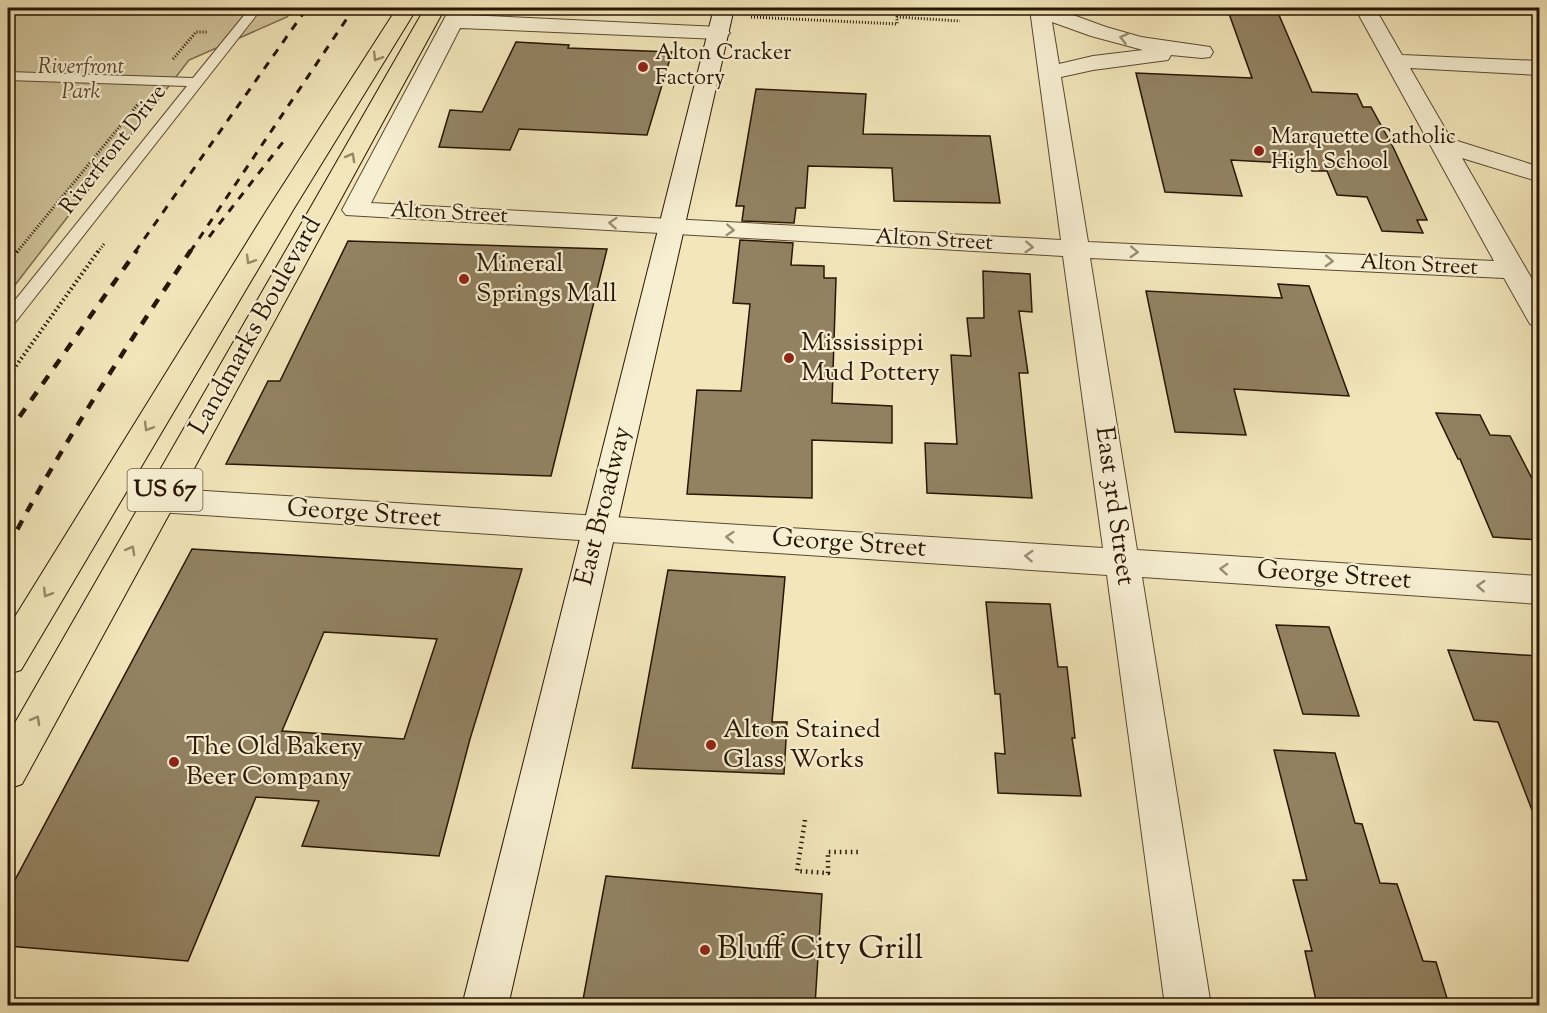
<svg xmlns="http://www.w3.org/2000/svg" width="1547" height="1013" font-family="'Sorts Mill Goudy',serif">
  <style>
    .green { fill: #d0c39b; stroke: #7c6c4e; stroke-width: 1.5 }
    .building { fill: #928262; stroke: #291602; stroke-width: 1.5; fill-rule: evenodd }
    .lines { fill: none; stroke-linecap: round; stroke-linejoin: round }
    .lane-casing { stroke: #5b4a30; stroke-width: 2 }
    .street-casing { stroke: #5b4a30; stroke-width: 2 }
    .secondary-casing { stroke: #291602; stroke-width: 2 }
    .highway-casing { stroke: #291602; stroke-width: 2 }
    .path-far2 { stroke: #291602; stroke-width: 3; stroke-dasharray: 1 2; stroke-linecap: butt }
    .path-far1 { stroke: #291602; stroke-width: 4; stroke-dasharray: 1.5 3; stroke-linecap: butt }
    .path { stroke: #291602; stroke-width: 4.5; stroke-dasharray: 1.5 4; stroke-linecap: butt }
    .lane { fill: #f7efd2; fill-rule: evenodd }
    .street { fill: #f7efd2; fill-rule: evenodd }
    .secondary { fill: #f7efd2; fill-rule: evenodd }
    .highway { fill: #f2e6ba; fill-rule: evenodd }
    .rail-far1 { stroke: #291602; stroke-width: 3; stroke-dasharray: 8 8; stroke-linecap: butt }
    .rail { stroke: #291602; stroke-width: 4.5; stroke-dasharray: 10 10; stroke-linecap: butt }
    .oneway { stroke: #9a8d74 }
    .oneway2 { stroke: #988867 }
    .poi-dot { fill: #8f2418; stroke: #f7efd2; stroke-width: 2 }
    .labels { text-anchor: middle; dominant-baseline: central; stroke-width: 4.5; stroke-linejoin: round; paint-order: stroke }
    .far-poi-label { font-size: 22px; fill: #291602; stroke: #f7efd2; text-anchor: start }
    .far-park-label { font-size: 22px; font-style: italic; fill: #5b4a30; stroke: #f7efd2 }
    .far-street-label { font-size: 22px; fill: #291602; stroke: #f7efd2 }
    .shield { fill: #f7efd2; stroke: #675740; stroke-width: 1.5 }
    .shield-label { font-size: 24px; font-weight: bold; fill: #291602 }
    .poi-label { font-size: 26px; fill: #291602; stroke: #f7efd2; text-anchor: start }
    .street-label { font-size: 26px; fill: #291602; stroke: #f7efd2 }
    .near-poi-label { font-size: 32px; fill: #291602; stroke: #f7efd2; text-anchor: start }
  </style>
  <rect width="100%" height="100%" fill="#f2e6ba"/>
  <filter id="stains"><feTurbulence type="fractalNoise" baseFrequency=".00333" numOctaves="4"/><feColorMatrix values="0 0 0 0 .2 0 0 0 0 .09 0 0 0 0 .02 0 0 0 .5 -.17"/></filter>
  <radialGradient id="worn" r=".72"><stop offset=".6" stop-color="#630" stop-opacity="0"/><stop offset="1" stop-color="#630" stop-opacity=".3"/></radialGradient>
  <g class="green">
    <path d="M8,8h287l-8,9 -98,43 -181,234z"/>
    <path d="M576,8h107l-1,6 -108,-3z"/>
  </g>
  <g class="building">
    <path d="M1227,8h49l36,84 45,2 6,13h8l23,42 33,71h-10l6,13 -41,-2 -15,-34 -30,-2 -10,-24h-15l-4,-7 -77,-4 11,36 -77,-4 -29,-119 116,5z"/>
    <path d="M516,42l53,3 -1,3 104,4 -25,83 -128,-6 -9,21 -71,-3 11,-37 32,2z"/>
    <path d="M756,89l110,5 -3,40 127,2 10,67 -106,-2 -2,-33 -84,-2 -3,42h-9l-2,15 -52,-2 2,-15h-8z"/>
    <path d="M740,240l53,3 -2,22 33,1v12h12l-4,125 60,3v37l-80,-3v58l-125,-4 10,-104 44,1 9,-87 -17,-1z"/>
    <path d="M348,241l259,8 -56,227 -325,-12 42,-83h12z"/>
    <path d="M983,271l47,3 2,38 -13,-1 9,62h-9l13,125 -105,-5 -2,-50 32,1 -6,-89 20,1 -4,-38h17z"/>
    <path d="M1278,284l31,2 40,110 -115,-7 12,46 -71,-3 -29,-141 136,7z"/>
    <path d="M1436,413l44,2 10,20 20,1 29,56v48l-46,-3 -33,-78h-2z"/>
    <path d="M192,549l330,20 -52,170 -31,117 -137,-10 17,-45 -63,-4 -68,164 -180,-15v-53zM324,632l113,7 -33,100 -122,-8z"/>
    <path d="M668,570l117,7 -13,145h15l-3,52 -152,-6z"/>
    <path d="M986,602l64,2 8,63h9l8,71h-3l9,58 -83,-3 -3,-40 10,1 -5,-60h-5z"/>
    <path d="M1276,625l53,2 30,89 -56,-2z"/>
    <path d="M1448,650l91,6v167h-2l-39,-101 -24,-2z"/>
    <path d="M1274,750l61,3 20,70 7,1 18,59 17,1 26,77 13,1 13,43h-132l-12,-54h7l-19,-71h14z"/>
    <path d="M606,876l216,18 -7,111h-233z"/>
  </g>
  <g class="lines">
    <defs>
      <path id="lane" d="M250,8h12l-248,316 -6,1v-16l179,-223 -179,-6v-8l185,6z"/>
      <path id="street" d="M450,8h20l-4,7 253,12 7,2 4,4 -4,4 -7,2 -259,-11 -89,175 690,37 -31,-231 24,-1 52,19 35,10 69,10 3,5 -3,5 -8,1 -31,-3 -3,5 -8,1 -67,9 -32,7 27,165 406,19 -139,-253h20l27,47 138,6v14l-130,-7 41,71 89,28v15l-78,-24 78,135v34l-10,-3 -26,-46 -414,-20 47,292 403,26v28l-398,-27 69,429h-46l-58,-431 -948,-63 -12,-3 -4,-9 4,-9 12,-3 944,60 -40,-292 -717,-41 -4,-5zM1052,22l39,14 52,14 -50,6 -34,8z"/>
      <path id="secondary" d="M714,8h20l-226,998h-46z"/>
      <g id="highway">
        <path d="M397,8h20l-124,202 -272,460 -13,4v-46l259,-418z"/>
        <path d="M425,8h20l-423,776 -14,5v-54z"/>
      </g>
    </defs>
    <use href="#lane" class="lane-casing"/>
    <use href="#street" class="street-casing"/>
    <use href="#secondary" class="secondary-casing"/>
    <use href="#highway" class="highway-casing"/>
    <g class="path-far2">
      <path d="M751,17l146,7v-7l63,4"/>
      <path d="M173,59l23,-27h11"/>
      <path d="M17,252l121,-148"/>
      <path d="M98,252l6,-8"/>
    </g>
    <g class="path-far1">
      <path d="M8,263l10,-13"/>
      <path d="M8,377l91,-127"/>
    </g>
    <path class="path" d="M805,820l-8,51 31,2v-21h30"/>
    <use href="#lane" class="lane"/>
    <use href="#street" class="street"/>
    <use href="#secondary" class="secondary"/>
    <use href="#highway" class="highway"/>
    <g class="rail-far1">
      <path d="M209,237l74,-95"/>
      <path d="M135,252l172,-244"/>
      <path d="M190,252l164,-244"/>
    </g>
    <g class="rail">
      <path d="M8,433l129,-183"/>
      <path d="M8,547c54,-103 118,-200 183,-297"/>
    </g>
  </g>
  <defs><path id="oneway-chevron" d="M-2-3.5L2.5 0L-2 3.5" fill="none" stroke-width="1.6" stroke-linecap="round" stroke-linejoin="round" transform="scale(1.5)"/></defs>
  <g class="oneway">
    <use href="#oneway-chevron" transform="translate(1124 38) rotate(-165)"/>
    <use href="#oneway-chevron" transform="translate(613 223) rotate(-176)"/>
    <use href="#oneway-chevron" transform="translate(730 230) rotate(3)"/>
    <use href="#oneway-chevron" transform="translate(1029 247) rotate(3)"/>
    <use href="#oneway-chevron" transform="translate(1134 252) rotate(3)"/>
    <use href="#oneway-chevron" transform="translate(1329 261) rotate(3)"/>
    <use href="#oneway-chevron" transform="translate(730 537) rotate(-176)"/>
    <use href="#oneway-chevron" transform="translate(1029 556) rotate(-176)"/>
    <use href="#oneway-chevron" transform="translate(1224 569) rotate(-176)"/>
    <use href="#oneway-chevron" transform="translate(1481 586) rotate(-176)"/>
  </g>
  <g class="oneway2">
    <use href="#oneway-chevron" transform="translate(377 57) rotate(122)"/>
    <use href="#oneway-chevron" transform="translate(351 157) rotate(-61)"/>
    <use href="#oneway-chevron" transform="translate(250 260) rotate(121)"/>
    <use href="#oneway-chevron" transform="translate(148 427) rotate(121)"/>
    <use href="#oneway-chevron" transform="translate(131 550) rotate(-61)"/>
    <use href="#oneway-chevron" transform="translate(47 593) rotate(121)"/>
    <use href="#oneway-chevron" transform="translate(36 720) rotate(-61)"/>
  </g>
  <g class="poi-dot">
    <circle cx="643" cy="67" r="6"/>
    <circle cx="1259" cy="151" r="6"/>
    <circle cx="464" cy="279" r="6"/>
    <circle cx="789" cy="358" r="6"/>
    <circle cx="711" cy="745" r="6"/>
    <circle cx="174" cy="762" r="6"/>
    <circle cx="705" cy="950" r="6"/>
  </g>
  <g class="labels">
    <g class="far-poi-label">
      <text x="655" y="54">Alton Cracker<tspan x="655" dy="25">Factory</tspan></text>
      <text x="1271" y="138">Marquette Catholic<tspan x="1271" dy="25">High School</tspan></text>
    </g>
    <g class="far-park-label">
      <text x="81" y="68">Riverfront<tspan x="81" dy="25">Park</tspan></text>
    </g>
    <g class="far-street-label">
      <text transform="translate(114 150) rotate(-52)">Riverfront Drive</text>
      <text transform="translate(449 214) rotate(3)">Alton Street</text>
      <text transform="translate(934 241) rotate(3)">Alton Street</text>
      <text transform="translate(1419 266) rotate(3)">Alton Street</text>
    </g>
    <rect class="shield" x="127.5" y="469" width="75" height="42" rx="4.5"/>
    <g class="shield-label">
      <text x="165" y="490">US 67</text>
    </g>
    <g class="poi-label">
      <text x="476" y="264">Mineral<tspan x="476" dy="30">Springs Mall</tspan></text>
      <text x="801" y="343">Mississippi<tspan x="801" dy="30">Mud Pottery</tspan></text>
      <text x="723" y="730">Alton Stained<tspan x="723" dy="30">Glass Works</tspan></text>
      <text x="186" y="747">The Old Bakery<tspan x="186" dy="30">Beer Company</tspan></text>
    </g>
    <g class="street-label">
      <text transform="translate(256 326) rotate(-61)">Landmarks Boulevard</text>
      <text transform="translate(604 506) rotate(-76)">East Broadway</text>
      <text transform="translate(1114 506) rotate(82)">East 3rd Street</text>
      <text transform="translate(364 514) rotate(4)">George Street</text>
      <text transform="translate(849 544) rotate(4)">George Street</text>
      <text transform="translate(1334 576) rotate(4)">George Street</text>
    </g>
    <g class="near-poi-label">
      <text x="717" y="950">Bluff City Grill</text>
    </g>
  </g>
  <rect width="1547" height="1013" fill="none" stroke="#f2e6ba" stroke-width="30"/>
  <rect x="9" y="9" width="1529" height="995" fill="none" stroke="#291602" stroke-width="3"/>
  <rect x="15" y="15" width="1517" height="983" fill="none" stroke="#291602" stroke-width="1.5"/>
  <rect width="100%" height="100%" filter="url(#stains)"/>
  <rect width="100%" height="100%" fill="url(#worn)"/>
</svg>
